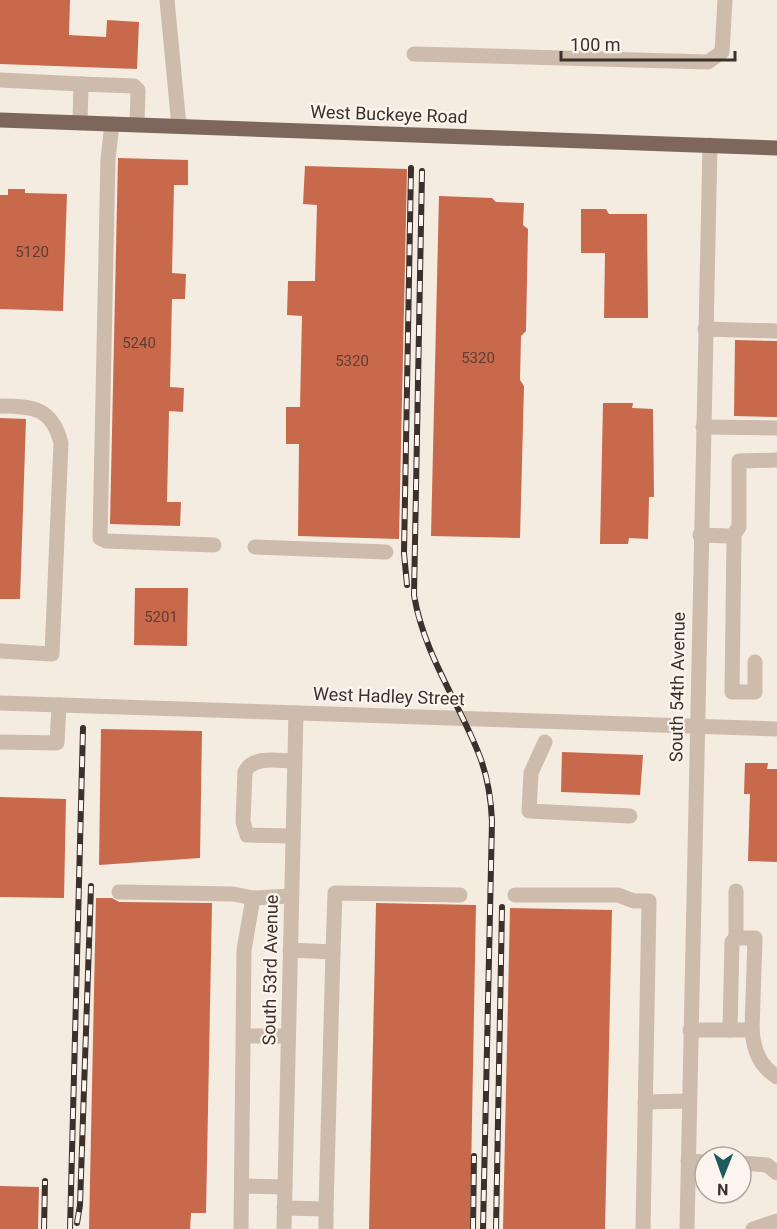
<svg xmlns="http://www.w3.org/2000/svg" width="777" height="1229" font-family="Roboto,sans-serif">
  <style>
    .building { fill: #c8694b }
    .lines { fill: none; stroke-linecap: round; stroke-linejoin: round }
    .minor { stroke: #cdbbac; stroke-width: 15 }
    .major { stroke: #7d675c; stroke-width: 15 }
    .rail-casing { stroke: #3b302b; stroke-width: 6 }
    .rail { stroke: #fbf5ee; stroke-width: 4; stroke-dasharray: 11; stroke-linecap: butt }
    .labels { text-anchor: middle; dominant-baseline: central; stroke-width: 4.5; stroke-linejoin: round; paint-order: stroke }
    .number-label { font-size: 15px; fill: #5e3e33 }
    .street-label { font-size: 18px; fill: #3b302b; stroke: #fbf5ee }
  </style>
  <rect width="100%" height="100%" fill="#f4ebe1"/>
  <g class="building">
    <path d="M0,0h70l-1,35 37,2 1,-17 32,2 -2,47 -137,-5z"/>
    <path d="M118,158l70,2v25h-14l-2,88 14,1 -1,25h-13l-2,88 14,1 -1,24 -14,-1 -2,91h14l-1,24 -70,-2z"/>
    <path d="M305,166l102,3 -8,370 -101,-3 1,-92h-13v-37h14l2,-91 -15,-1 1,-34h27l2,-76 -14,-1z"/>
    <path d="M8,189h17v4l42,1 -4,117 -63,-2v-114h8z"/>
    <path d="M439,196l53,2 4,4 28,1 -1,22 5,4 -2,102 -5,5 -1,44 4,6 -4,152 -89,-2z"/>
    <path d="M581,209h25l3,5h38l1,104h-44l1,-65h-24z"/>
    <path d="M735,340l42,1v76l-43,-1z"/>
    <path d="M603,403h30l-1,5 21,1 1,88h-5l-1,42 -19,-1 -1,6h-28z"/>
    <path d="M0,418l26,1 -6,180h-20z"/>
    <path d="M135,588h53l-1,58 -53,-1z"/>
    <path d="M101,729l101,2 -2,127 -101,7z"/>
    <path d="M562,752l81,3 -3,40 -79,-3z"/>
    <path d="M745,763h23l-1,6h10v93l-29,-1 2,-67h-6z"/>
    <path d="M0,797l66,2 -2,99 -64,-1z"/>
    <path d="M96,898h16l7,4 93,1 -6,310h-15l-1,16h-101z"/>
    <path d="M376,903l100,2 -6,324h-101z"/>
    <path d="M510,908l102,2 -7,319h-102z"/>
    <path d="M0,1186l39,1 -1,42h-38z"/>
  </g>
  <g class="lines">
    <g class="minor">
      <path d="M167,0l12,126"/>
      <path d="M414,54l294,8 14,-10 3,-52"/>
      <path d="M0,80l81,4"/>
      <path d="M80,123l1,-39 53,2 4,4 -1,35"/>
      <path d="M112,124l-4,35 -8,379 6,3 108,4"/>
      <path d="M705,329l72,2"/>
      <path d="M0,406c34,0 52,2 61,37l-9,211 -52,-3"/>
      <path d="M703,427l74,1"/>
      <path d="M700,535l28,1 6,3 -2,153h23v-30"/>
      <path d="M732,537l7,-10v-66l38,-1"/>
      <path d="M255,547l131,5"/>
      <path d="M0,703l777,26"/>
      <path d="M0,742l57,1 2,-38"/>
      <path d="M545,742l-14,31 -2,38 101,5"/>
      <path d="M293,836l-46,-1 -4,-13 2,-50c8,-17 34,-11 49,-11"/>
      <path d="M119,892l114,2 20,4"/>
      <path d="M515,895h103l16,6h15l-6,328"/>
      <path d="M333,952l2,-59 125,2"/>
      <path d="M690,1030h62l3,-92h-19v-47"/>
      <path d="M730,1030l2,-88 4,-4"/>
      <path d="M752,1030c2,21 7,35 25,47"/>
      <path d="M244,1036h44"/>
      <path d="M645,1102l44,-1"/>
      <path d="M688,1161l17,1"/>
      <path d="M741,1163l26,2 10,8"/>
      <path d="M242,1186l43,1"/>
      <path d="M284,1208l42,1 7,-257 -43,-2"/>
      <path d="M241,1229l3,-279 9,-52 38,-2"/>
      <path d="M284,1229l12,-516"/>
      <path d="M326,1229v-20"/>
      <path d="M687,1229l23,-1084"/>
      <path d="M753,1229l24,-8"/>
    </g>
    <path class="major" d="M0,120l777,28"/>
    <defs>
      <g id="rail">
        <path d="M422,171l-8,424c10,60 45,107 66,162 8,21 11,42 12,64l-9,408"/>
        <path d="M407,585l-3,-32 7,-385"/>
        <path d="M77,1223l3,-18 11,-319"/>
        <path d="M44,1229l1,-48"/>
        <path d="M70,1229l13,-501"/>
        <path d="M473,1229l1,-73"/>
        <path d="M496,1229l6,-322"/>
      </g>
    </defs>
    <use href="#rail" class="rail-casing"/>
    <use href="#rail" class="rail"/>
  </g>
  <g class="labels">
    <g class="number-label">
      <text x="32" y="252">5120</text>
      <text x="139" y="343">5240</text>
      <text x="478" y="358">5320</text>
      <text x="352" y="361">5320</text>
      <text x="161" y="617">5201</text>
    </g>
    <g class="street-label">
      <text transform="translate(389 114) rotate(2)">West Buckeye Road</text>
      <text transform="translate(677 687) rotate(-89)">South 54th Avenue</text>
      <text transform="translate(389 696) rotate(2)">West Hadley Street</text>
      <text transform="translate(270 970) rotate(-89)">South 53rd Avenue</text>
    </g>
  </g>
  <g transform="translate(723 1175) rotate(181)"><circle r="28" fill="#fbf5ee" stroke="#aea6a0" stroke-width="1.5"/>
  <path d="M0-4.5L10 22L0 15L-10 22Z" fill="#1f5a5e"/>
  <text y="-9" font-size="16" font-weight="bold" text-anchor="middle" fill="#3b302b">N</text>
  </g>
  <path d="M561 51v9h174v-9" fill="none" stroke="#3b302b" stroke-width="3"/>
  <text x="570" y="51" font-size="18" fill="#3b302b" stroke="#fbf5ee" stroke-width="4.5" paint-order="stroke">100 m</text>
</svg>
